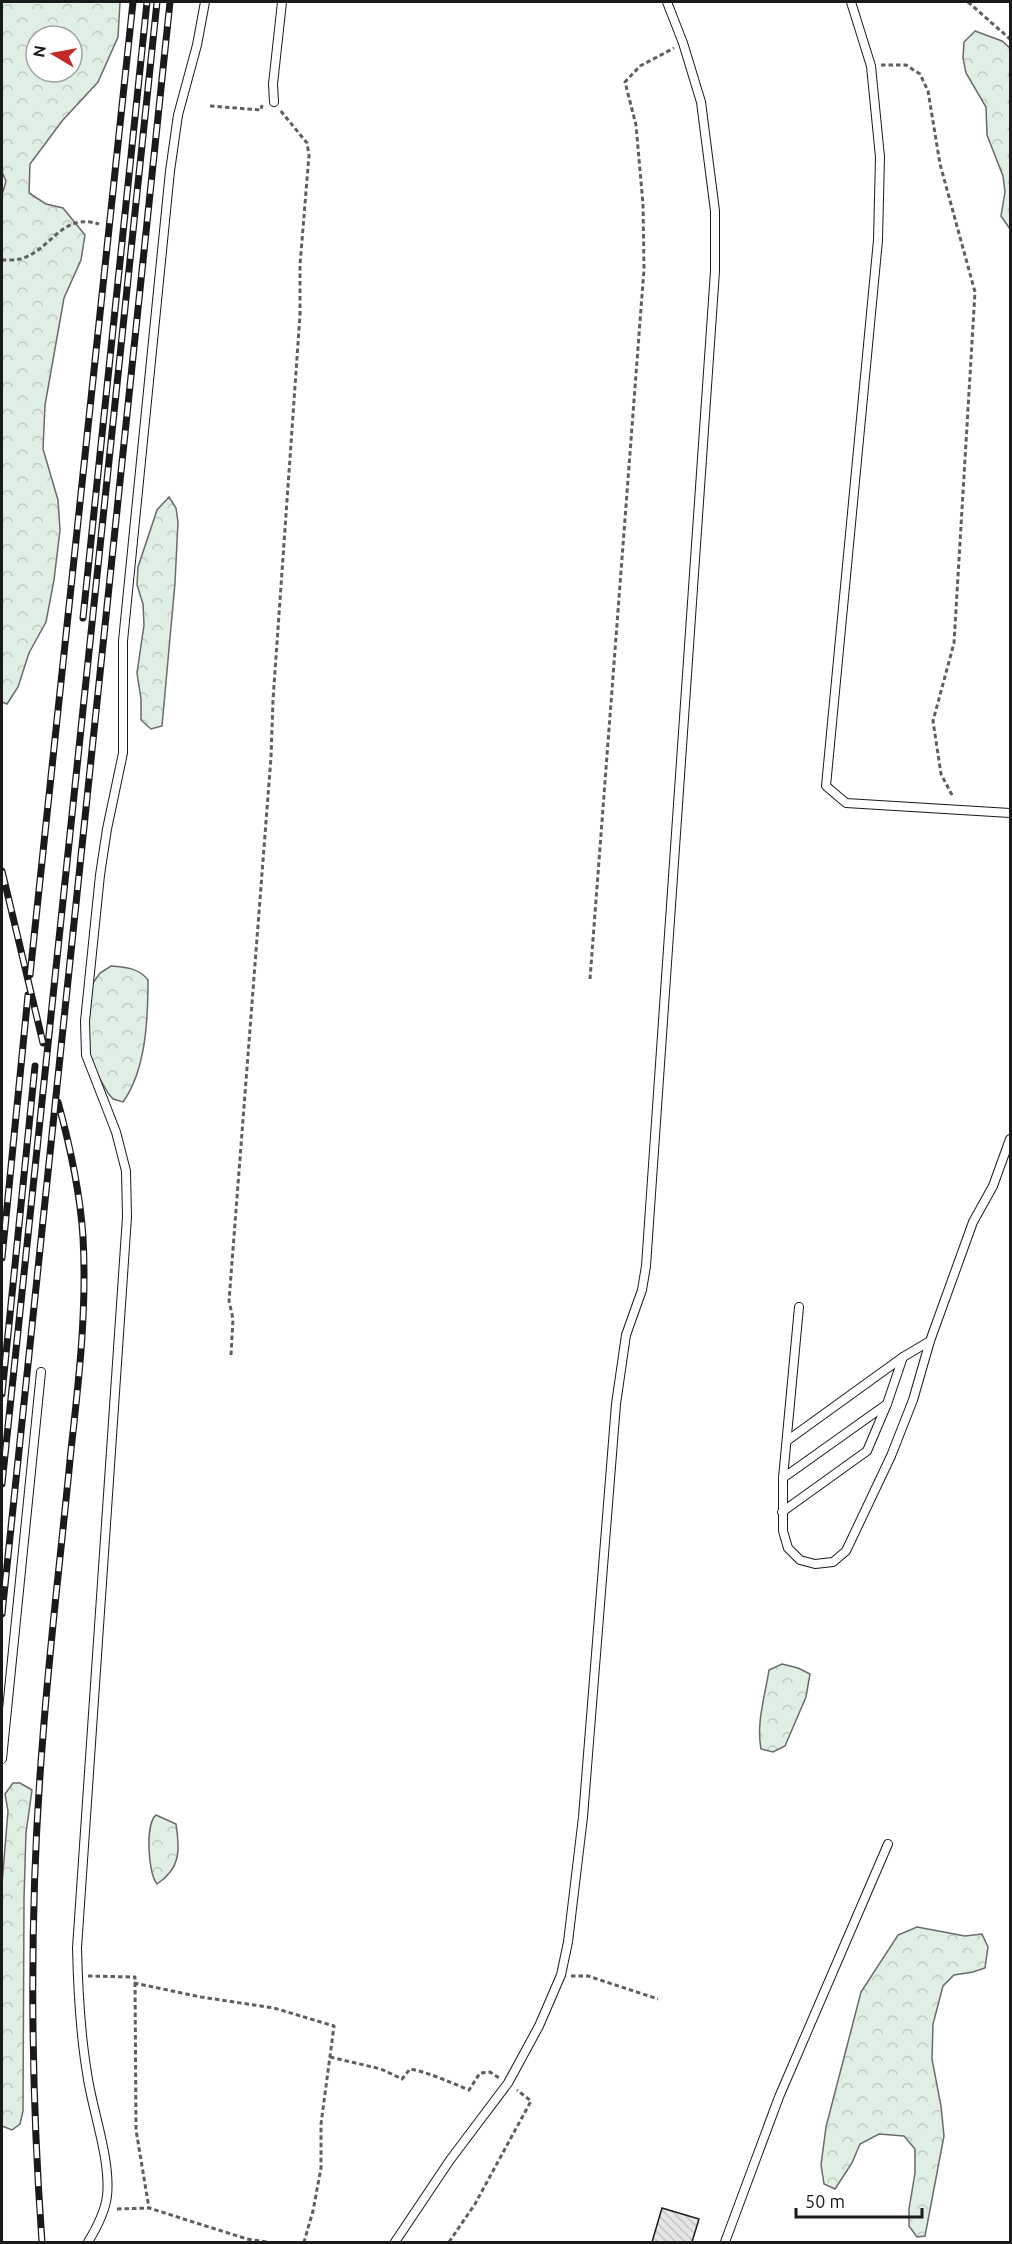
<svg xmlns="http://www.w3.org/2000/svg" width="1012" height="2244" font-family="Ubuntu,sans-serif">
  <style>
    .forest { fill: url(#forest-crowns); stroke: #6a6a6a; stroke-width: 1.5; fill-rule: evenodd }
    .building { fill: url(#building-back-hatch); stroke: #1a1a1a; stroke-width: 1.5 }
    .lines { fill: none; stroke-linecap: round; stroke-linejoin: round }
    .lane-casing { stroke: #1a1a1a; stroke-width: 10 }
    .path { stroke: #5f5f5f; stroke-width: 3; stroke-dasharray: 4.5 3; stroke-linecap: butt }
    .lane { stroke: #fff; stroke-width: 8 }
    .rail-casing { stroke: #1a1a1a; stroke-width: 7 }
    .rail { stroke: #fff; stroke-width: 4.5; stroke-dasharray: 14; stroke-linecap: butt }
  </style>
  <defs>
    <pattern id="forest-crowns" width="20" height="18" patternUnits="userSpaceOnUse" patternTransform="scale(1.5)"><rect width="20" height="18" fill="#e0efe3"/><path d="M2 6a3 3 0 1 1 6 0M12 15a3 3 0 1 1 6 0" fill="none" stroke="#c0ccc2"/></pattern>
    <pattern id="building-back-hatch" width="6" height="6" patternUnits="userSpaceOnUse" patternTransform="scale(1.5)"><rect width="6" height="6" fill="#e6e6e6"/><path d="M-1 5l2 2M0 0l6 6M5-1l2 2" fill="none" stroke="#c5c5c5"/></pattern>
  </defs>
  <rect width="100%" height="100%" fill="#fff"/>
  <g class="forest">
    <path d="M2,2h118l-2,35 -20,45 -36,39 -32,43 -1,29 17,11 17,4 22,27 -4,25 -17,38 -19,107 -2,44 15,51 2,30 -6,50 -8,42 -17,31 -11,34 -11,17 -5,-2v-507l4,-14 -4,-9zM36,36h36v36h-36z"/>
    <path d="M975,31l27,10 8,7v181l-9,-13 4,-24 -2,-16 -16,-41 -1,-28 -20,-34 -3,-15 1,-16z"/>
    <path d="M169,497l7,11 2,14 -3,61 -13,143 -11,3 -10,-9v-21l-4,-26 7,-48 -1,-21 -6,-19 1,-18 19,-57z"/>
    <path d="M111,966c14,1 28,2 37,14 0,39 -2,90 -25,122l-10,-3 -5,-6 -20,-35v-68l12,-17z"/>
    <path d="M782,1664l16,4 12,6 -4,23 -21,49 -12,6 -12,-3c-5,-26 4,-53 8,-79z"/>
    <path d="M13,1783h7l12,7 -6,43 -2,65 -1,213 -3,13 -8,6 -10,-4v-242l6,-73 -3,-17z"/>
    <path d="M156,1815l20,9c4,26 5,44 -19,60 -9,-10 -12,-60 -1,-69z"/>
    <path d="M917,1927l48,9 17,-2 6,13 -3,21 -12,4 -19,3 -11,11 -10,38 -1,35 9,47 3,30 -19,100 -8,1 -8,-11v-17l6,-36v-24l-11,-13 -25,-2 -19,10 -8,19 -17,26 -11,-5 -3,-19 5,-38 35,-135 37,-57z"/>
  </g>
  <path class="building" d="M662,2208l37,11 -7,23h-40z"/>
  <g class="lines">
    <defs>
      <g id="lane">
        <path d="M851,2l20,64 9,91 -2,83 -52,546 20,17 164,10"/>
        <path d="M274,102l-1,-18 9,-82"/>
        <path d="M799,1307l-16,171v53l5,17 12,12 15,4 18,-2 13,-11 45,-95 22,-56 17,-59 43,-119 20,-36 17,-47"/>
        <path d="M788,1440l115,-83 27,-16"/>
        <path d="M783,1478l104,-74"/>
        <path d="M782,1512l85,-61 20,-47 16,-47"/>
        <path d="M2,1759l39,-387"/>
        <path d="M88,2242c8,-13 17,-30 19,-46 4,-37 -15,-86 -20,-123 -7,-42 -9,-83 -10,-125l50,-731 -1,-46 -10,-39 -30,-77 -1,-34 15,-146 7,-46 16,-76v-112l47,-470 8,-56 19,-70 8,-43"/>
        <path d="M395,2242l55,-82 58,-77 31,-57 22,-51 7,-33 15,-125 33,-413 10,-69 16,-45 4,-24 69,-995v-60l-14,-109 -18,-59 -16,-41"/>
        <path d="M725,2242l54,-145 109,-253"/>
      </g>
    </defs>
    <use href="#lane" class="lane-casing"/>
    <g class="path">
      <path d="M968,2l42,37"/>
      <path d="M881,65h25l14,9 8,17 12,73 35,128 -21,351 -21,78 8,53 12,23"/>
      <path d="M210,106l51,4 1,-5"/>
      <path d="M2,260c5,0 13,0 18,-1 31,-8 41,-47 79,-35"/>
      <path d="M590,979l54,-710 -1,-65 -7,-79 -11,-43 15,-16 34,-18"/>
      <path d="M231,1355l2,-36 -4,-18 42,-544 2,-57 27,-385v-50l9,-110 -2,-12 -27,-33"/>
      <path d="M88,1976l47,1 1,153 13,78"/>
      <path d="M571,1976h17l70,23"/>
      <path d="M134,1983l67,14 73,11 60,18 -13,98v44l-8,43 -9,31"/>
      <path d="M330,2057l51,12 21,10 8,-10c21,4 39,13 59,21l11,-17 10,-1 9,6"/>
      <path d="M117,2209l32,-1 98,31 20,3"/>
      <path d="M449,2242l26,-38 56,-103 -14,-11"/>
    </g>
    <use href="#lane" class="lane"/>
    <defs>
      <g id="rail">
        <path d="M83,618l64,-616"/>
        <path d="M2,871l41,172"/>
        <path d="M30,975l103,-973"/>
        <path d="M2,1258l26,-263"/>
        <path d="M2,1394l33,-328"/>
        <path d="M2,1484l155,-1482"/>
        <path d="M2,1614l168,-1612"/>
        <path d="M42,2242c-12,-168 -13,-337 1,-506 7,-95 19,-191 28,-286 8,-71 16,-141 12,-213 -3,-46 -13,-91 -25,-135"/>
      </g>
    </defs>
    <use href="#rail" class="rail-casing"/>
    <use href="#rail" class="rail"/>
  </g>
  <rect width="1012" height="2244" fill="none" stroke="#1a1a1a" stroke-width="6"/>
  <g transform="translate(54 54) rotate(280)"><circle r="28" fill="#ffffff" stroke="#a3a3a3" stroke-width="1.5"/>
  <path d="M0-4.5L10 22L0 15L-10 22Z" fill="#c62828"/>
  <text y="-9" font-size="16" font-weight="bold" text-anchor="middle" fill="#1a1a1a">N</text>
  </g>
  <path d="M796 2208v9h126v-9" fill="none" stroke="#1a1a1a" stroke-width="3"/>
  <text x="805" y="2208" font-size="18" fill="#1a1a1a" stroke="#ffffff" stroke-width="4.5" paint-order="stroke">50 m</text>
</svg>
